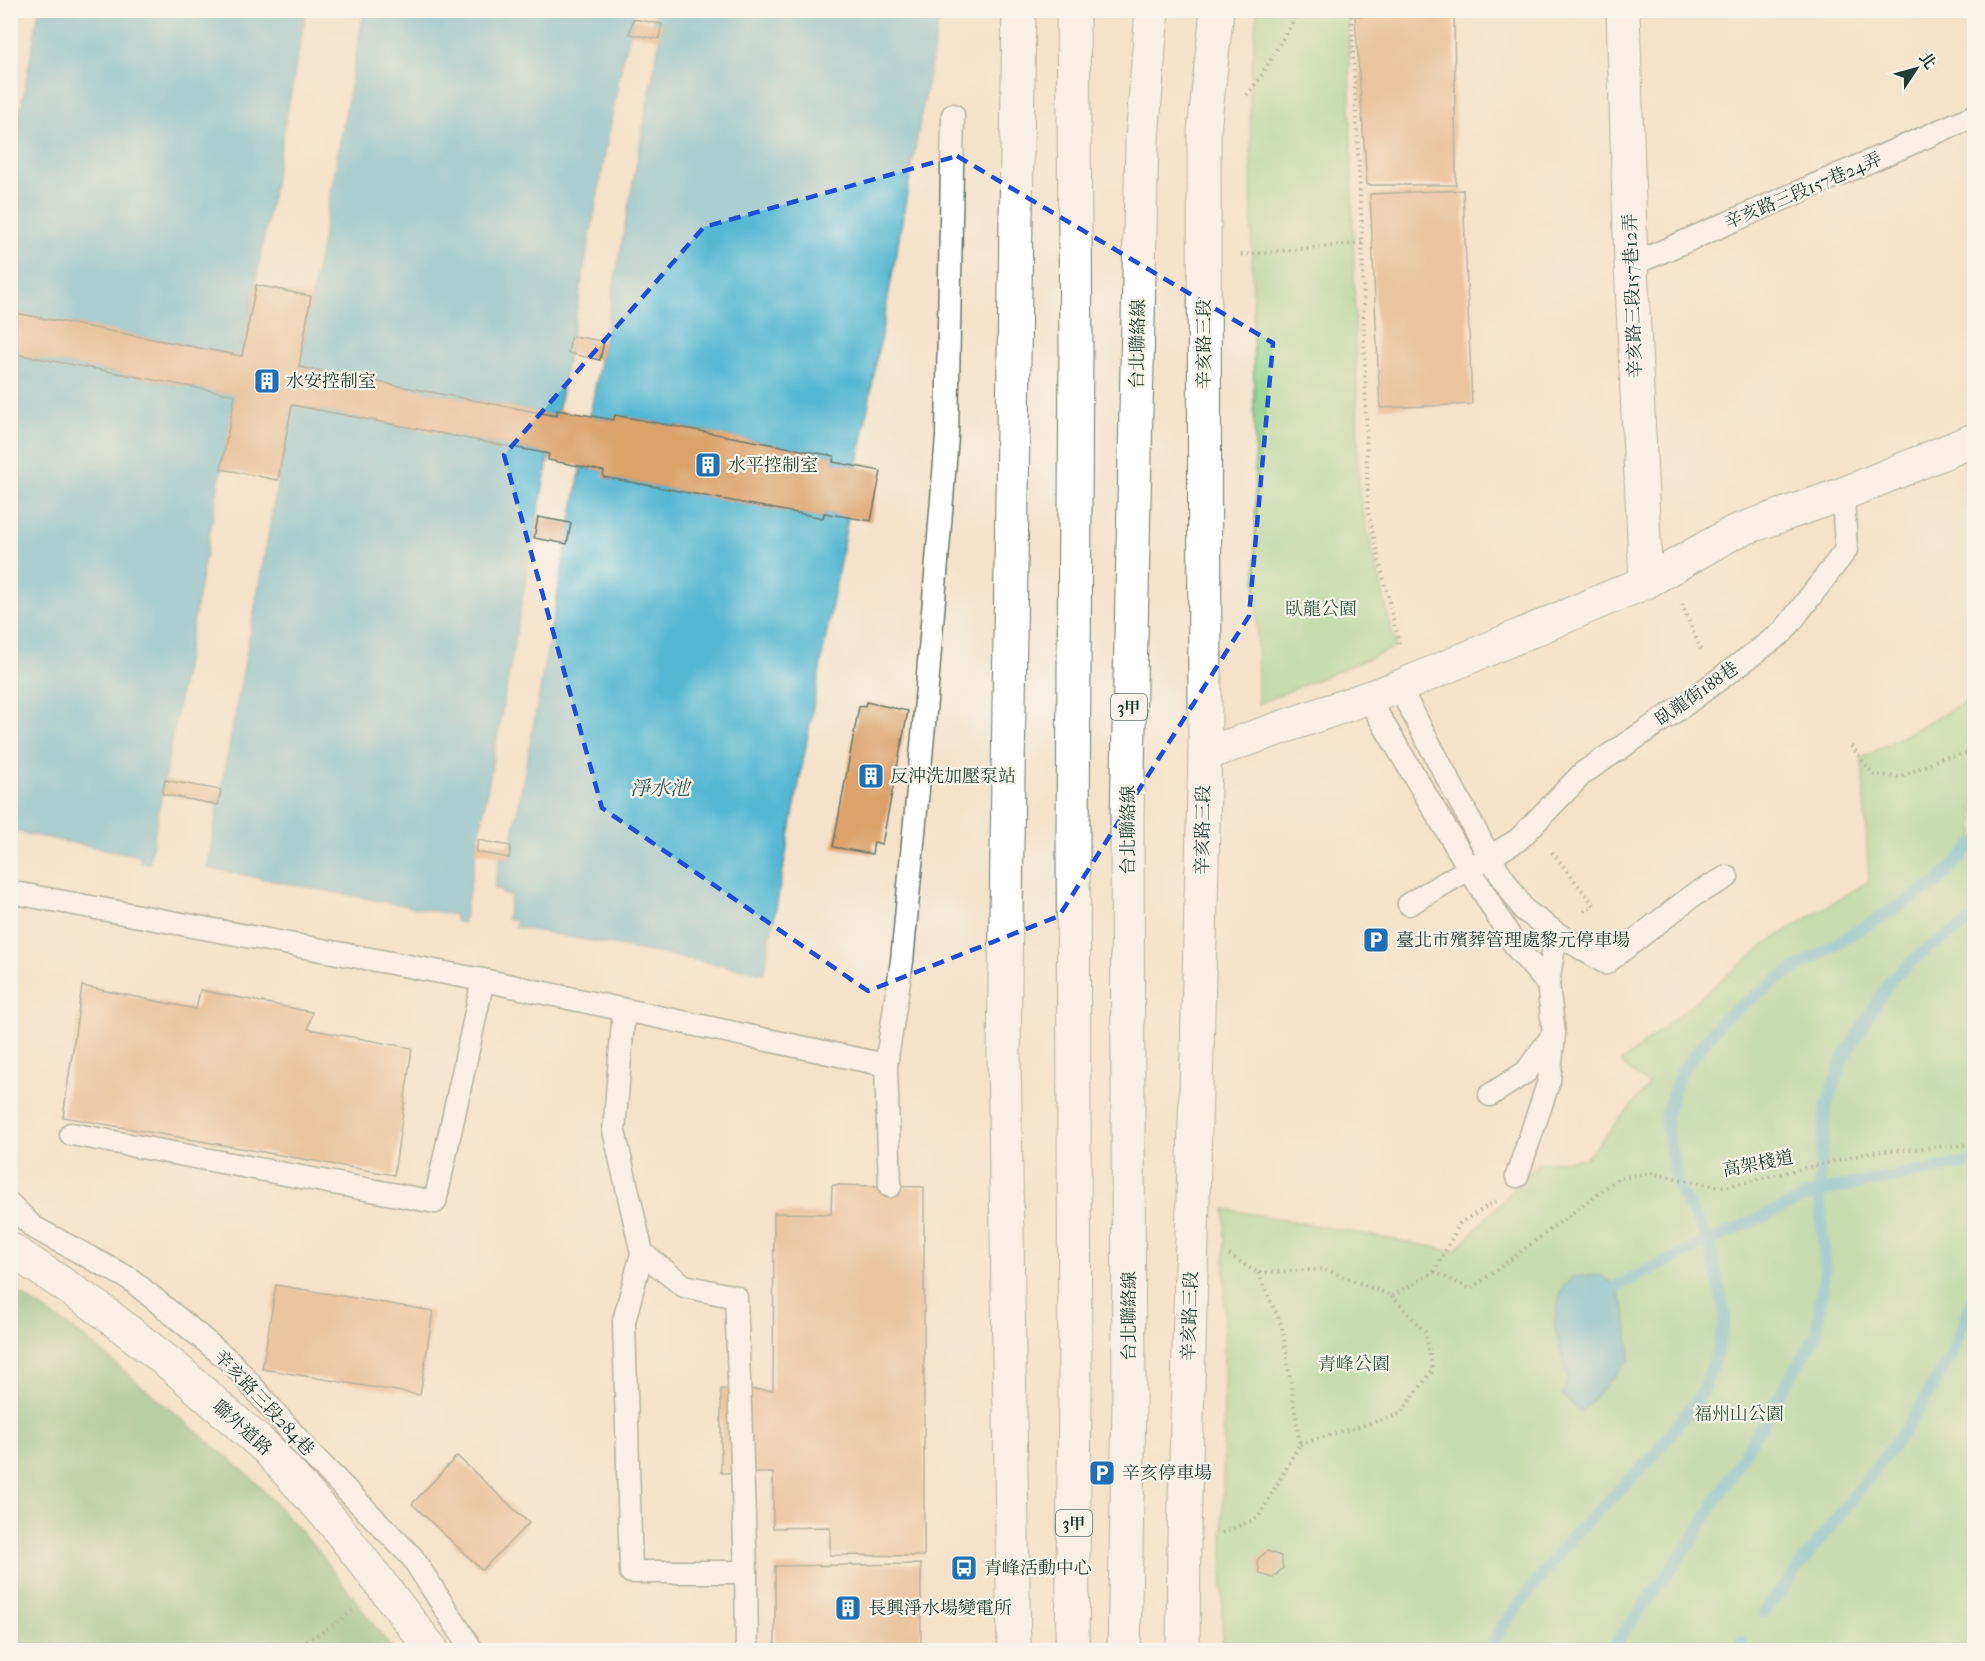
<svg xmlns="http://www.w3.org/2000/svg" width="1985" height="1661" font-family="'IM FELL French Canon','Noto Serif TC',serif">
  <style>
    .green { fill: #8dd48e; stroke: #568861; stroke-width: 1.5 }
    .forest { fill: #72b679; stroke: #487a56; stroke-width: 1.5 }
    .water { fill: #55b7d3; stroke: #3a7a84; stroke-width: 1.5 }
    .lines { fill: none; stroke-linecap: round; stroke-linejoin: round }
    .stream { stroke: #55b7d3; stroke-width: 12 }
    .building { fill: #dca26a }
    .lane-casing { stroke: #6a7769; stroke-width: 25 }
    .street-casing { stroke: #6a7769; stroke-width: 35 }
    .secondary-casing { stroke: #6a7769; stroke-width: 35 }
    .highway-casing { stroke: #6a7769; stroke-width: 35 }
    .path { stroke: #6a7769; stroke-width: 4; stroke-dasharray: 1.5 4.5; stroke-linecap: butt }
    .lane { stroke: #fff; stroke-width: 22 }
    .street { stroke: #fff; stroke-width: 33 }
    .secondary { stroke: #fff; stroke-width: 33 }
    .highway { stroke: #fff; stroke-width: 33 }
    .marked { fill: none; stroke: #1d4ed8; stroke-width: 4.5; stroke-dasharray: 12 8; stroke-linejoin: round }
    .labels { text-anchor: middle; dominant-baseline: central; stroke-width: 4.5; stroke-linejoin: round; paint-order: stroke }
    .shield { fill: #f7f3e8; stroke: #60746a; stroke-width: 1.5 }
    .shield-label { font-size: 16px; font-weight: bold; fill: #1f3d34 }
    .street-label { font-size: 18px; fill: #1f3d34; stroke: #f7f3e8 }
    .poi-label { font-size: 18px; fill: #1f3d34; stroke: #f7f3e8; text-anchor: start }
    .park-label { font-size: 18px; fill: #355b46; stroke: #f7f3e8 }
    .water-label { font-size: 20px; font-style: italic; fill: #2c5c5c; stroke: #f7f3e8 }
  </style>
  <rect width="100%" height="100%" fill="#f7f3e8"/>
  <filter id="ink" filterUnits="userSpaceOnUse"><feTurbulence type="fractalNoise" baseFrequency=".0167" numOctaves="2"/><feDisplacementMap in="SourceGraphic" scale="12" xChannelSelector="R" yChannelSelector="G"/><feConvolveMatrix kernelMatrix="1 2 1 2 8 2 1 2 1" color-interpolation-filters="sRGB"/></filter>
  <filter id="wash" filterUnits="userSpaceOnUse"><feTurbulence type="fractalNoise" baseFrequency=".008" numOctaves="4" result="noise"/><feDisplacementMap in="SourceGraphic" scale="24" xChannelSelector="R" yChannelSelector="G"/><feGaussianBlur stdDeviation="1.35" result="paint"/><feColorMatrix in="noise" values="0 0 0 0 0 0 0 0 0 0 0 0 0 0 0 0 0 1.4 0 .05"/><feComposite in="paint" operator="in"/></filter>
  <g filter="url(#wash)">
    <rect width="100%" height="100%" fill="#f5e2cb"/>
    <g class="green">
      <path d="M1257,11h91l11,484 37,152 -138,57 -8,-617z"/>
      <path d="M1974,697v953h-752l3,-441 230,42 84,-88 47,-5 63,-73 -29,-22 148,-121 101,-61 -7,-123z"/>
    </g>
    <path class="forest" d="M10,1287l66,44 176,147 63,69 78,103h-382z"/>
    <g class="water">
      <path d="M929,10l11,3 -83,454 -24,-5 1,-6 -219,-41 -1,5 -24,-4 72,-391 -9,-2 2,-12z"/>
      <path d="M39,11h267l-64,345 -231,-44v-148z"/>
      <path d="M364,11h270l-8,40h-2l-67,365 -258,-49z"/>
      <path d="M10,353l225,42 -86,468 -9,-1 1,-6 -130,-25z"/>
      <path d="M292,405l257,49 -86,469 -8,-2v-6l-248,-47z"/>
      <path d="M581,467l23,4v6l219,41 1,-5 24,4 -84,456 -249,-46 1,-6 -9,-2 4,-24 -9,-1 1,-4 -9,-1 6,-32 9,1z"/>
      <path d="M1600,1275l16,11 10,27 4,46 -49,53 -19,-17 6,-15 -14,-56 7,-34 11,-13z"/>
    </g>
    <g class="lines">
      <g class="stream">
        <path d="M1616,1286l93,-45 110,-50 155,-29"/>
        <path d="M1764,1612l144,-186 43,-70 23,-61"/>
        <path d="M1490,1650l11,-22 68,-88 84,-84 49,-63 16,-43 7,-37 -16,-72 -31,-53 -13,-71 16,-46 41,-51 56,-41 159,-96 37,-40"/>
        <path d="M1613,1650l4,-9 75,-101 124,-205 9,-66 -6,-78 6,-81 18,-51 48,-80 38,-32 45,-28"/>
        <path d="M1737,1650l5,-8"/>
      </g>
    </g>
    <g id="blocks">
      <g class="building">
        <path d="M1355,16h99l2,169h-89z"/>
        <path d="M633,19l29,5 -3,15 -30,-5z"/>
        <path d="M1463,190l9,214 -92,4 -10,-214z"/>
        <path d="M256,285l55,11 -12,71 258,49v-6l57,10 1,-5 219,41 -1,6 48,9 -10,50 -47,-8 -1,5 -220,-41 1,-6 -56,-11 1,-6 -257,-49 -14,75 -57,-11 14,-74 -225,-42v-41l232,44z"/>
        <path d="M571,336l33,5 -4,19 -32,-7z"/>
        <path d="M538,517l33,6 -4,21 -33,-6z"/>
        <path d="M866,702l42,9 -26,133 -8,-2 -2,12 -39,-7 26,-141 6,1z"/>
        <path d="M165,780l56,10 -3,15 -56,-11z"/>
        <path d="M478,840l33,6 -2,12 -33,-6z"/>
        <path d="M82,986l114,23 4,-19 112,22 -4,17 104,19 -18,127 -331,-58z"/>
        <path d="M832,1185l92,2v369l-94,-1v-28l-57,1v-55h-52v-84l52,1 1,-177 57,1z"/>
        <path d="M276,1285l157,26 -13,84 -158,-26z"/>
        <path d="M457,1456l72,67 -47,47 -70,-66z"/>
        <path d="M1267,1551l14,5 2,12 -10,10 -13,-4 -3,-14z"/>
        <path d="M921,1564v86h-146v-84z"/>
      </g>
    </g>
  </g>
  <g filter="url(#ink)">
    <use href="#blocks" fill-opacity="0" stroke="#6a7769" stroke-width="1.5"/>
    <g class="lines">
      <defs>
        <g id="lane">
          <path d="M1631,265l343,-149"/>
          <path d="M1399,687l91,171 34,52 32,23 50,30 86,-67 35,-19"/>
          <path d="M1368,698l148,249 32,37"/>
          <path d="M10,892l473,88 403,85 16,-104 22,-236 23,-289 6,-321"/>
          <path d="M1409,904l109,-64 65,-67 100,-67 100,-74 63,-82 -3,-56"/>
          <path d="M624,1010l-10,121 28,122 -18,68 7,251h115"/>
          <path d="M886,1065l4,121"/>
          <path d="M1490,1095l36,-23 27,-37"/>
          <path d="M71,1134l364,68 48,-222"/>
          <path d="M1517,1176l32,-95 5,-47 -6,-50 8,-51"/>
          <path d="M10,1204l23,23 97,52 102,84 77,89 103,105 60,93"/>
          <path d="M642,1253l42,33 52,11 10,275 1,78"/>
        </g>
        <g id="street">
          <path d="M1623,10l8,255 15,317"/>
          <path d="M1205,754l194,-67 247,-105 88,-50 109,-38 131,-54"/>
          <path d="M10,1249l86,57 78,61 93,82 66,73 99,128"/>
        </g>
        <g id="secondary">
          <path d="M1014,1650l-10,-596 15,-1044"/>
          <path d="M1183,1650l1,-115 21,-781 -1,-623 13,-121"/>
        </g>
        <g id="highway">
          <path d="M1072,1650l3,-254 -2,-561 3,-489 -3,-336"/>
          <path d="M1124,1650l5,-246 -2,-586 15,-678 10,-130"/>
        </g>
      </defs>
      <use href="#lane" class="lane-casing"/>
      <use href="#street" class="street-casing"/>
      <use href="#secondary" class="secondary-casing"/>
      <use href="#highway" class="highway-casing"/>
      <g class="path">
        <path d="M1351,10l11,222 6,280 32,136"/>
        <path d="M1247,95l13,-17 37,-64v-4"/>
        <path d="M1241,255l121,-12"/>
        <path d="M1682,604l20,49"/>
        <path d="M1851,746l23,29 27,2 41,-19 32,-6"/>
        <path d="M1552,852l42,53 -10,7"/>
        <path d="M1229,1255l29,18 67,-4 67,27 42,-24 37,17 148,-111 32,-5 63,13h15l143,-34 102,-8"/>
        <path d="M1434,1272l26,-49 37,-23"/>
        <path d="M1300,1444l100,-30 33,-44 -8,-38 -33,-36"/>
        <path d="M1222,1533l36,-15 42,-74 -18,-118 -24,-53"/>
        <path d="M284,1650c27,-9 48,-23 70,-41"/>
      </g>
      <use href="#lane" class="lane"/>
      <use href="#street" class="street"/>
      <use href="#secondary" class="secondary"/>
      <use href="#highway" class="highway"/>
    </g>
  </g>
  <path d="M0 0H1985V1661H0ZM957,156l316,187 -24,273 -190,300 -191,75 -266,-183 -98,-353 200,-228z" fill="#f5e2cb" fill-opacity=".55" fill-rule="evenodd"/>
  <path class="marked" d="M957,156l316,187 -24,273 -190,300 -191,75 -266,-183 -98,-353 200,-228z"/>
  <defs>
    <symbol id="building-square" viewBox="-11 -11 22 22"><rect x="-9" y="-9" width="18" height="18" rx="4" fill="#1f6fb2" stroke="#f7f3e8"/><path d="M-4-6H4V6H1V3H-1V6H-4ZM-2.5-4.3h1.7v1.8h-1.7ZM.8-4.3h1.7v1.8H.8ZM-2.5-1h1.7V.8h-1.7ZM.8-1h1.7V.8H.8Z" fill="#fff"/></symbol>
    <symbol id="parking-square" viewBox="-11 -11 22 22"><rect x="-9" y="-9" width="18" height="18" rx="4" fill="#1f6fb2" stroke="#f7f3e8"/><path d="M-3.5-5.5H1a3.5 3.5 0 0 1 0 7H-1V5.5H-3.5ZM-1-3.4V-.6H.8a1.4 1.4 0 0 0 0-2.8Z" fill="#fff"/></symbol>
    <symbol id="bus-square" viewBox="-11 -11 22 22"><rect x="-9" y="-9" width="18" height="18" rx="4" fill="#1f6fb2" stroke="#f7f3e8"/><path d="M-5-6H5V4H4V6H2V4H-2V6H-4V4H-5ZM-3.5-4V0h7V-4ZM-3.5 1.2v1.5H-2V1.2ZM2 1.2v1.5H3.5V1.2Z" fill="#fff"/></symbol>
  </defs>
  <g fill-rule="evenodd">
    <use href="#building-square" x="252" y="366" width="30" height="30"/>
    <use href="#building-square" x="693" y="450" width="30" height="30"/>
    <use href="#building-square" x="856" y="761" width="30" height="30"/>
    <use href="#parking-square" x="1361" y="925" width="30" height="30"/>
    <use href="#parking-square" x="1087" y="1458" width="30" height="30"/>
    <use href="#bus-square" x="949" y="1553" width="30" height="30"/>
    <use href="#building-square" x="833" y="1593" width="30" height="30"/>
  </g>
  <g class="labels">
    <g class="shield">
      <rect x="1111" y="694" width="36" height="26" rx="4.5"/>
      <rect x="1056" y="1510" width="36" height="26" rx="4.5"/>
    </g>
    <g class="shield-label">
      <text x="1129" y="707">3甲</text>
      <text x="1074" y="1523">3甲</text>
    </g>
    <g class="street-label">
      <text transform="translate(1803 191) rotate(-23)">辛亥路三段157巷24弄</text>
      <text transform="translate(1633 296) rotate(-92)">辛亥路三段157巷12弄</text>
      <text transform="translate(1138 344) rotate(-89)">台北聯絡線</text>
      <text transform="translate(1204 344) rotate(-90)">辛亥路三段</text>
      <text transform="translate(1697 694) rotate(-35)">臥龍街188巷</text>
      <text transform="translate(1128 830) rotate(-90)">台北聯絡線</text>
      <text transform="translate(1203 830) rotate(-89)">辛亥路三段</text>
      <text transform="translate(1758 1164) rotate(-11)">高架棧道</text>
      <text transform="translate(1129 1316) rotate(-90)">台北聯絡線</text>
      <text transform="translate(1190 1316) rotate(-88)">辛亥路三段</text>
      <text transform="translate(264 1403) rotate(47)">辛亥路三段284巷</text>
      <text transform="translate(242 1428) rotate(42)">聯外道路</text>
    </g>
    <g class="poi-label">
      <text x="286" y="381">水安控制室</text>
      <text x="728" y="465">水平控制室</text>
      <text x="890" y="776">反沖洗加壓泵站</text>
      <text x="1396" y="940">臺北市殯葬管理處黎元停車場</text>
      <text x="1122" y="1473">辛亥停車場</text>
      <text x="984" y="1568">青峰活動中心</text>
      <text x="868" y="1608">長興淨水場變電所</text>
    </g>
    <g class="park-label">
      <text x="1321" y="609">臥龍公園</text>
      <text x="1354" y="1364">青峰公園</text>
      <text x="1739" y="1414">福州山公園</text>
    </g>
    <g class="water-label">
      <text x="660" y="788">淨水池</text>
    </g>
  </g>
  <rect width="1985" height="1661" fill="none" stroke="#f7f3e8" stroke-width="36"/>
  <g transform="translate(1916 69) rotate(54)" stroke="#f7f3e8" stroke-width="4.5" paint-order="stroke">
  <path d="M0-4.5L10 22L0 15L-10 22Z" fill="#1f3d34"/>
  <text y="-9" font-size="16" font-weight="bold" text-anchor="middle" fill="#1f3d34">北</text>
  </g>
</svg>
